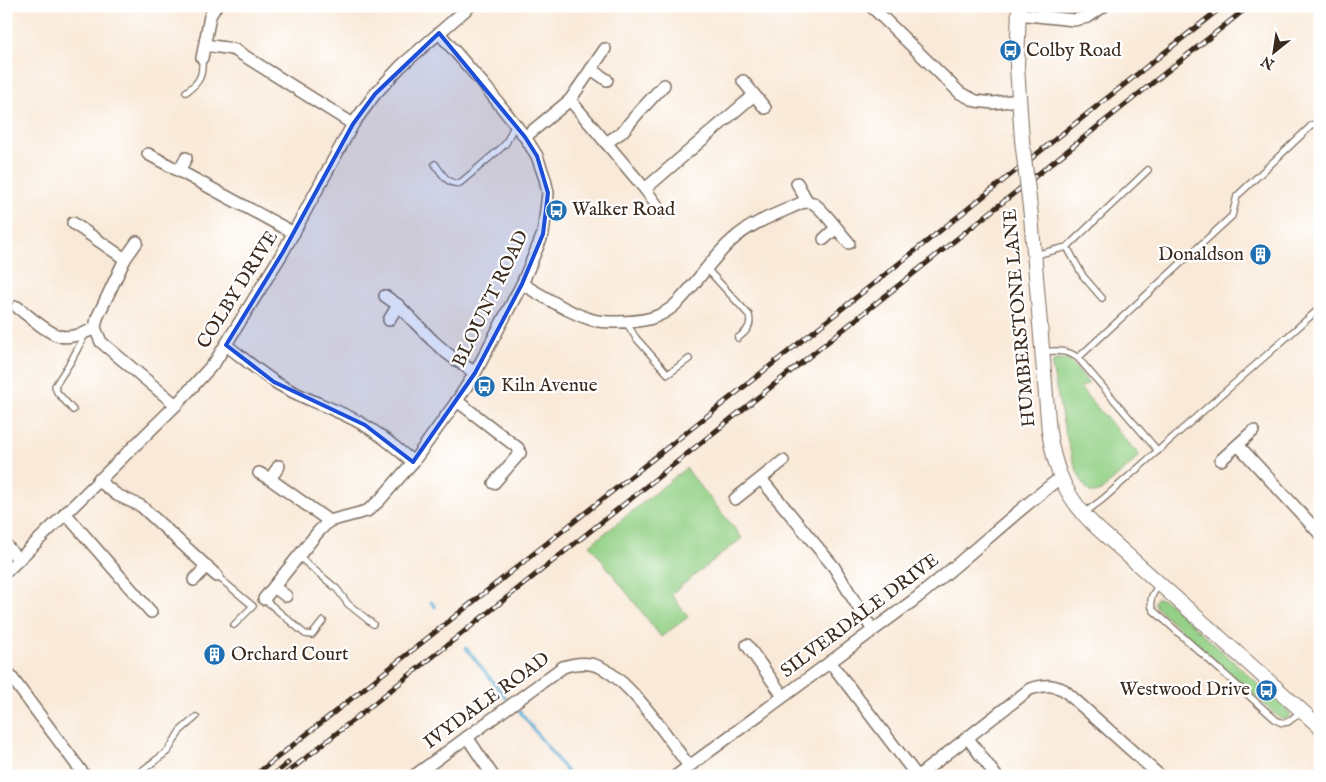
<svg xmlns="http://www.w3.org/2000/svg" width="1326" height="782" font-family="'IM FELL English',serif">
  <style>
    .green { fill: #93d085; stroke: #677d52 }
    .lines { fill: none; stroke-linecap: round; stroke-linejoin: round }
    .stream { stroke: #58aad3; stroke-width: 3 }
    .service-casing { stroke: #7e6d5f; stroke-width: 8 }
    .minor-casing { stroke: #7e6d5f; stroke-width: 14 }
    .tertiary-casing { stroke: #7e6d5f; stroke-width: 16 }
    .service { stroke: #fff; stroke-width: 5.5 }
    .minor { stroke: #fff; stroke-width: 11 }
    .tertiary { stroke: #fff; stroke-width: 14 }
    .rail-casing { stroke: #3b2a1e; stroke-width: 5 }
    .rail { stroke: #fff; stroke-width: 3; stroke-dasharray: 9; stroke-linecap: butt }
    .tertiary-bridge-casing { stroke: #7e6d5f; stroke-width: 16; stroke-linecap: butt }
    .tertiary-bridge { stroke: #fff; stroke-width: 14 }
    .marked { fill: #1d4ed8; fill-opacity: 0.2; stroke: #1d4ed8; stroke-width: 4; stroke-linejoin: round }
    .labels { text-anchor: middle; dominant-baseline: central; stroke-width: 4.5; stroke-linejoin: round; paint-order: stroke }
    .poi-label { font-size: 19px; fill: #3b2a1e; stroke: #fff; text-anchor: start }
    .street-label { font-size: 19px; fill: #3b2a1e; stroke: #fff }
  </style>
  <rect width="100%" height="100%" fill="#fff"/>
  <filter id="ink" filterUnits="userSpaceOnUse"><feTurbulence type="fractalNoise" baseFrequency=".02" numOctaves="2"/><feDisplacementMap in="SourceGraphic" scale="10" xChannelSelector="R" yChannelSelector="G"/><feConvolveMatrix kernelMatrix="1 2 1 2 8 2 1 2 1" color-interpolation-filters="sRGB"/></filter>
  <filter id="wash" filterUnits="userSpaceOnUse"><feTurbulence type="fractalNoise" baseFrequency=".0096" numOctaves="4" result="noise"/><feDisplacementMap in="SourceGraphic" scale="20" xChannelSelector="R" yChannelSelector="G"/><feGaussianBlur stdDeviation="1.12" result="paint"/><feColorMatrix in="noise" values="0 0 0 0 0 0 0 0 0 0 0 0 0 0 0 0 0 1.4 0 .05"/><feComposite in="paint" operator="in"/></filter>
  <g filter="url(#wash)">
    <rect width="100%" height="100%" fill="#f9e9d8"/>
    <g class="green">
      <path d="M1056,360h13l20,23 -9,5 60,68 -39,35 -6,2h-4c-21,-16 -33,-99 -39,-126l1,-5z"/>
      <path d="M686,468l56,70 -71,56 17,23 -27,20 -71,-92z"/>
      <path d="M1157,598l8,2 120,108 6,7 -6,5 -6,-2 -123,-111 -2,-5z"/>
    </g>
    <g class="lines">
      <g class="stream">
        <path d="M431,602l4,5"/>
        <path d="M466,648l40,50"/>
        <path d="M520,712l50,64"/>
      </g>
    </g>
  </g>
  <g filter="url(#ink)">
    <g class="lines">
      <defs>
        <g id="service">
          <path d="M186,92c14,-10 17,-16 16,-34"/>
          <path d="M435,164c6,8 13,22 25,19l40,-34 6,-6 9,-19"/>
          <path d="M1067,247l16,29 19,22"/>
          <path d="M1035,255l32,-8 81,-77"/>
          <path d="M707,269l42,46c3,11 -2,16 -11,23"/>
          <path d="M626,322l10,16 32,36 21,-15"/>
          <path d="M1043,352c13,-2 25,-2 35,6l80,93"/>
          <path d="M1078,358l154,-142 5,-20 75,-71 8,-2"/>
          <path d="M73,410l-16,-18 -2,-6 16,-25 15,-28"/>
          <path d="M1083,514l20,-15 217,-191"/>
          <path d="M298,556l39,33 11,15 25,20"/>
          <path d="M217,576l36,30 -19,19"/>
          <path d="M1160,584c-7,9 -12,15 -7,26l123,110 6,3 6,-1 14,-11"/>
          <path d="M264,599l41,35 7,1 11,-14"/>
          <path d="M135,776l33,-25 12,-20 16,-14"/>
        </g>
        <g id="minor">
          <path d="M871,6l89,87 16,8 17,2 26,-3"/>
          <path d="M1018,14l56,6 14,-3 16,-11"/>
          <path d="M205,45c10,2 20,2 30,5l118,74"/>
          <path d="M202,58l8,-42 6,-10"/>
          <path d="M591,69l16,11"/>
          <path d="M743,81l22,27"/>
          <path d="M570,100l75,89 16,22"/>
          <path d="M525,137l45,-37 35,-51"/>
          <path d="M606,143l16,-11 16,-19 26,-28"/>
          <path d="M148,154l146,79"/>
          <path d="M179,171l7,-13"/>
          <path d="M797,183l10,18"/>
          <path d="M645,189l109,-94"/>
          <path d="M73,223l52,36"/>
          <path d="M824,239l12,-11"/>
          <path d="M137,242l-12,17 -28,59 -2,10 6,14 75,63"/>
          <path d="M522,284c21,12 49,30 71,36 7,2 16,2 23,2 24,0 45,-2 63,-21 20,-20 35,-47 58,-65 18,-15 43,-23 64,-33 4,-1 8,-2 12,0 10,6 27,30 36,40"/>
          <path d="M385,296l13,9 34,35 16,14 27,19"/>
          <path d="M17,307c11,8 30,26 43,29 9,3 26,-3 35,-8"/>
          <path d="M389,320l9,-15"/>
          <path d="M226,345c16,12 32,26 49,37 28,18 61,26 89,43 18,10 33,24 49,37"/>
          <path d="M457,401l61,47 2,5 -26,30"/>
          <path d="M1238,445l82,89"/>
          <path d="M1221,460l32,-29"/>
          <path d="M259,473l11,6 59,42"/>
          <path d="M270,479l9,-13"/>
          <path d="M761,479l73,88 27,45 12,18"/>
          <path d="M98,480l19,15 24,11 76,70"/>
          <path d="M735,499l48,-38"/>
          <path d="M65,513l86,99"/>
          <path d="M6,545l12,14"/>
          <path d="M6,572l170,-167 39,-43 68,-110 70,-128 22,-30 26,-28 69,-60"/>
          <path d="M194,580l13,-14"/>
          <path d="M274,587l12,9"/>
          <path d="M264,599l54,-67 11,-11 38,-10 12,-10 34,-39 44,-61 18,-28 47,-89 21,-50 5,-41 -3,-14 -8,-23 -12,-19 -40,-51 -46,-53"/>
          <path d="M747,645l36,51"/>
          <path d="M830,662l87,114"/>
          <path d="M6,670l79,106"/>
          <path d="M467,737l26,39"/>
          <path d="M967,737l29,39"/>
          <path d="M414,776l149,-109c12,-4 24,-6 37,0 32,15 67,70 89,99"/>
          <path d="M676,776l238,-176c50,-39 96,-84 146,-122"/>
          <path d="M918,776l112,-87c13,-4 22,-5 34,1l96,86"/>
        </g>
        <g id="tertiary">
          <path d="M1019,6l-2,61 5,73"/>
          <path d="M1031,216l18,216c5,31 13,57 34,81 6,8 14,15 22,22l215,192"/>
        </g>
      </defs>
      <use href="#service" class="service-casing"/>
      <use href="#minor" class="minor-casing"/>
      <use href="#tertiary" class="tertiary-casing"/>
      <use href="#service" class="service"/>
      <use href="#minor" class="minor"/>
      <use href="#tertiary" class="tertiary"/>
      <defs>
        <g id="rail">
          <path d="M254,776l969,-770"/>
          <path d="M272,776l16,-13"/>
          <path d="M283,776l966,-770"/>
        </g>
      </defs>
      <use href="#rail" class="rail-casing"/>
      <use href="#rail" class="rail"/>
      <defs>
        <path id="tertiary-bridge" d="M1022,140l9,76"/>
      </defs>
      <use href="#tertiary-bridge" class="tertiary-bridge-casing"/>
      <use href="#tertiary-bridge" class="tertiary-bridge"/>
    </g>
  </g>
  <path class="marked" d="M439,33l86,104 12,19 11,37 -5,41 -21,50 -47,89 -62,89 -48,-37 -91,-43 -48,-37 57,-93 70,-128 22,-30z"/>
  <defs>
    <symbol id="bus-disc" viewBox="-11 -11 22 22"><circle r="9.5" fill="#1f6fb2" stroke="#fff"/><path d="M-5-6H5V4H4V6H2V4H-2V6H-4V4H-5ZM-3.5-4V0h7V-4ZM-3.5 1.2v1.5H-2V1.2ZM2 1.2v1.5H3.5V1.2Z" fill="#fff"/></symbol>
    <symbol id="building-disc" viewBox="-11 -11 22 22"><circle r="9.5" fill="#1f6fb2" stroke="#fff"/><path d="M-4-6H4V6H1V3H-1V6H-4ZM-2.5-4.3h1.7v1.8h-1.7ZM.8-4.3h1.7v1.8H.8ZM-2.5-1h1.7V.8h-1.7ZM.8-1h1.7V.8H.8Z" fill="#fff"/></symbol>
  </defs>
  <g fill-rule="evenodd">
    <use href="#bus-disc" x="998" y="38" width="25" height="25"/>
    <use href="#bus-disc" x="544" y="198" width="25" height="25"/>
    <use href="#building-disc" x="1248" y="242" width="25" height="25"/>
    <use href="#bus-disc" x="472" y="374" width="25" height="25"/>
    <use href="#building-disc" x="202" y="642" width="25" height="25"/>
    <use href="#bus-disc" x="1254" y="678" width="25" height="25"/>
  </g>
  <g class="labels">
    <g class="poi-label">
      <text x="1026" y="51">Colby Road</text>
      <text x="572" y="210">Walker Road</text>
      <text x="1244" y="255" text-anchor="end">Donaldson</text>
      <text x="501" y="386">Kiln Avenue</text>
      <text x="231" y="655">Orchard Court</text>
      <text x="1250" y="690" text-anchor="end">Westwood Drive</text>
    </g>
    <g class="street-label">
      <text transform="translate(238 290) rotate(-58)">COLBY DRIVE</text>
      <text transform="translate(491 299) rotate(-64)">BLOUNT ROAD</text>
      <text transform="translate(1020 318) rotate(-95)">HUMBERSTONE LANE</text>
      <text transform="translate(860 616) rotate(-37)">SILVERDALE DRIVE</text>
      <text transform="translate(487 701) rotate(-36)">IVYDALE ROAD</text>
    </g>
  </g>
  <rect width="1326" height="782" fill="none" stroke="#fff" stroke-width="25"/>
  <g transform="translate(1274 52) rotate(210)" stroke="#ffffff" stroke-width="4" paint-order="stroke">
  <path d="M0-4L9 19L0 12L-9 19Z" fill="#3b2a1e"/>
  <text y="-8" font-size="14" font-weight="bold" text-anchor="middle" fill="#3b2a1e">N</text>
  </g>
</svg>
